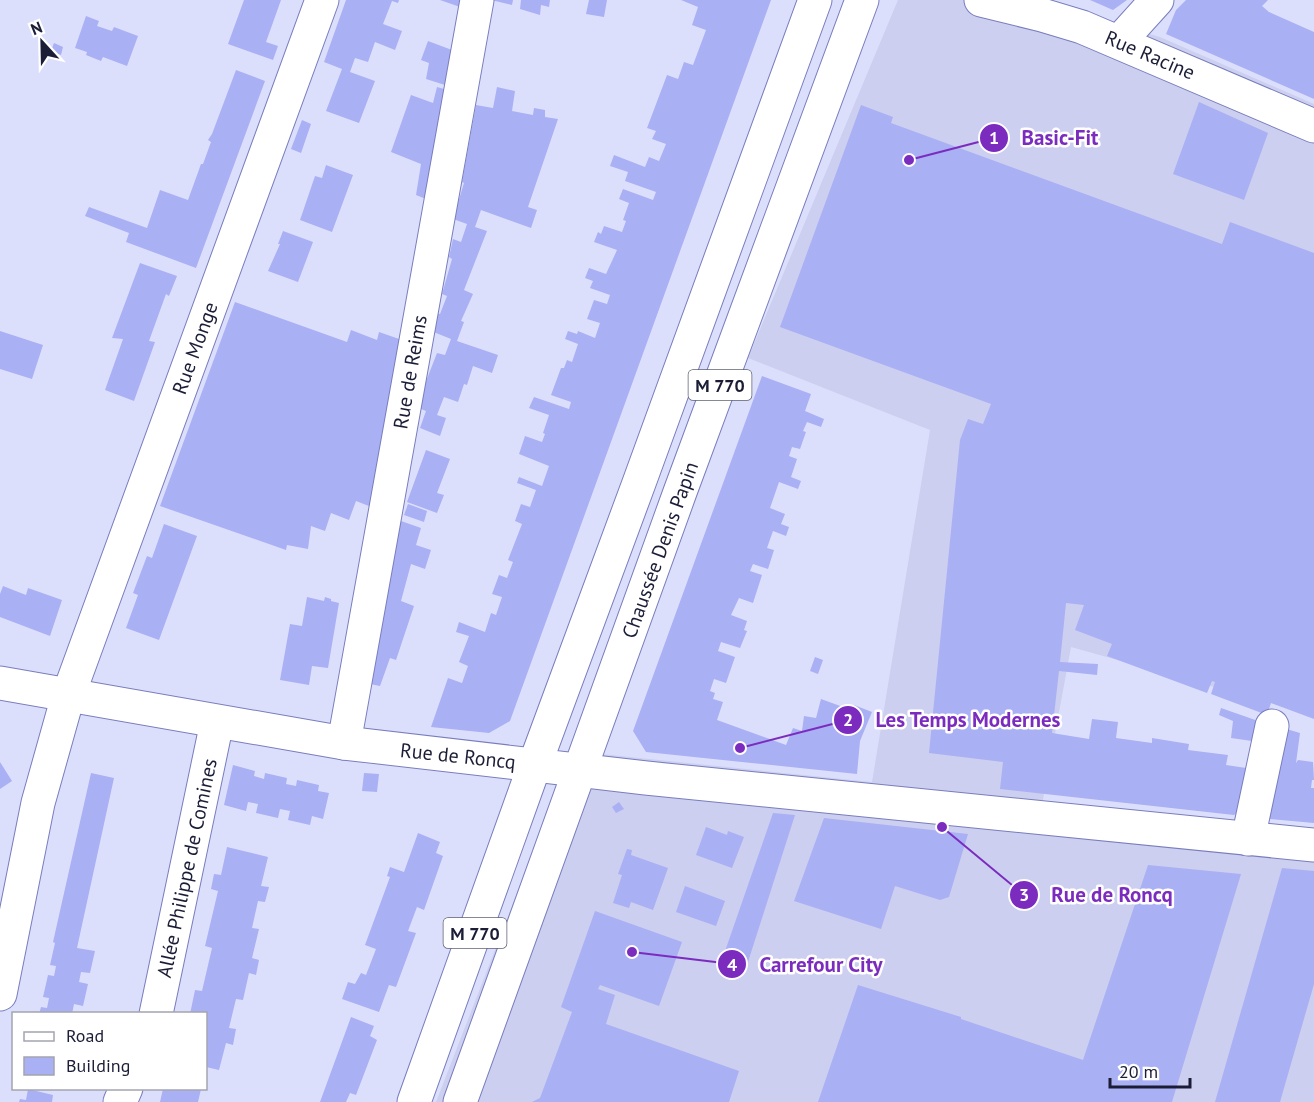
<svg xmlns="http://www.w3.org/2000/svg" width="1314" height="1102" font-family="'PT Sans',sans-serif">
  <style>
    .built { fill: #cccfef }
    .building { fill: #a9b0f4 }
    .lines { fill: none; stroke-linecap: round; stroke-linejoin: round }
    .minor-casing { stroke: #787dbd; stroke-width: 35 }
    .major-casing { stroke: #787dbd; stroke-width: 35 }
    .minor { stroke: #fff; stroke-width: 33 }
    .major { stroke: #fff; stroke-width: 33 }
    .labels { text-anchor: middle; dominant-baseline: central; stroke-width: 5; stroke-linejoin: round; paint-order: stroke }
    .shield { fill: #fff; stroke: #5f6172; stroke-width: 1.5 }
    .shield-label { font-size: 18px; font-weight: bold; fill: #1b1d36 }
    .street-label { font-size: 20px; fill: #1b1d36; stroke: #fff }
    .leader { fill: none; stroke: #7b2cbf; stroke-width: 2 }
    .callout-dot { fill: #7b2cbf; stroke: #fff; stroke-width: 2 }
    .mark-label { font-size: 18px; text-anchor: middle; font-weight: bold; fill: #fff }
    .callout-label { font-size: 21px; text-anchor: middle; font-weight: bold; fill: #7b2cbf; stroke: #fff; stroke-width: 5; stroke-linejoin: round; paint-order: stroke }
  </style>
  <rect width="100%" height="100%" fill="#dcdffc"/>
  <path class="built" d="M898,0h136l126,37 154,67v611l-243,-68 -33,180 276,31v244h-878l136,-351 300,31 58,-352 -182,-72z"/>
  <g class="building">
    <path d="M244,0h37l-15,42 12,4 -5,14 -45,-16z"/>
    <path d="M346,0h53l-1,3 -6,-2 -9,23 19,7 -7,19 -20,-8 -7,20 -13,-4 -5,14 25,9 -16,42 -33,-12 16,-42 -18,-7z"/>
    <path d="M440,0h22l-2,7z"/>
    <path d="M491,0h22l-1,5z"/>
    <path d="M521,0h29l-1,7 -8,-2 -1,10 -20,-6z"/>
    <path d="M589,0h18l-3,17 -18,-3z"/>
    <path d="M681,0h90l-261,721 -21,12 -58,-6 17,-49 14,5 6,-17 -9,-4 10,-26 -13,-4 3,-10 26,10 6,-19 5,2 6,-18 -10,-3 7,-19 8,3 6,-16 -5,-2 14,-36 -7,-3 6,-17 9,3 6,-17 -19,-7 2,-6 23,9 7,-20 -30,-12 6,-18 17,6 3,-8 -2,-1 6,-18 -20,-7 5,-11 35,12 2,-7 -20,-7 10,-27h3l3,-8 5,2 6,-18 -13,-5 3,-8 9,3 1,-3 17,7 5,-15 -13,-4 7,-19 13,4 3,-9 -20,-7 3,-7 -8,-3 4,-10 17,6 11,-24 -23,-8 4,-10 3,2 3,-8 18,6 4,-11 -3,-1 6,-17 -10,-4 4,-10 30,11 3,-8 -31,-11 3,-9 -18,-6 4,-11 31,12 4,-10 10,4 7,-17 -14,-5 4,-8 -9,-3 20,-53 11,4 6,-17 9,3 13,-35 -14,-5 6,-18z"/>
    <path d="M1090,0h37l-14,10z"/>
    <path d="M1186,0h82l-6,6 7,6 45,20v67l-148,-65 10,-24z"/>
    <path d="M86,16l13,5 -2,5 15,5 2,-4 24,9 -11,30 -24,-9 -2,4 -15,-6 1,-3 -12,-4z"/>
    <path d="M428,41l24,9 -7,35 -19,-6 3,-16 -8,-3z"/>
    <path d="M54,43l9,4 -2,8 -10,-4z"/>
    <path d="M236,70l29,11 -69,187 -70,-26 3,-9 -44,-17 4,-9 58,21 13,-38 28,10 13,-36h2l8,-22 -3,-2 4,-6z"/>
    <path d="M437,87l7,2 -18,110 -10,-4 5,-31 -30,-12 20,-57 22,8z"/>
    <path d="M497,87l18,4 -3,20 21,4 1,-7 11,2v7l13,2 -30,88 9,3 -6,18 -50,-18 -6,17 12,4 -23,59 9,4 -12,27 3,1 -7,19 41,14 -6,18 -19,-7 -6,19 -3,-1 -6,18 -14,-5 -7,18 9,3 -6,18 -20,-8 6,-17 -10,-4 21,-54 8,2 6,-16 -20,-8 6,-18 3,1 7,-18 -5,-2 10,-35 -3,-2 4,-18 8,3 6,-18 -14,-5 11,-36 -2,-1 14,-77 17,3z"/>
    <path d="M1199,102l69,31 -24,67 -71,-26z"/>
    <path d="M861,105l32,12 -2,6 328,120 3,1 8,-22 84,31v466l-43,-16 -4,12 -56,-21 4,-12 -3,-1 -5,12 -100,-37 5,-12 -37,-14 9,-25 -18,-2 -6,59 38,2 -1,11 -38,-4 -7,62 37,6 3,-20 26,3 -2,16 36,5v-5l37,6 -1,6 40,5 -2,10 27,4 -12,41 -7,5 -234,-26 3,-27 -74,-9 31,-313 8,-21 15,5 8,-20 -211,-77z"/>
    <path d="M302,120l9,4 -10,29 -10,-4z"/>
    <path d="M326,165l27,10 -21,57 -32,-12 15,-44 7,2z"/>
    <path d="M283,231l30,11 -15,40 -30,-11 12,-27h-2z"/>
    <path d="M140,263l37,13 -8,20 -3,-2 -17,47 6,1 -21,59 -29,-11 18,-51 -11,-1z"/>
    <path d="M235,302l112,40 4,-12 26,10 2,-8 23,8 -28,168 -18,-7 -7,19 -18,-7 -6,18 -14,-5 -3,23 -21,-4 -1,5 -126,-44z"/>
    <path d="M0,331l43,14 -11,34 -32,-10z"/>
    <path d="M762,376l49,18 -6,17 19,8 -3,8 -14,-5 -4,9 3,1 -6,17 -8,-2 -3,9 8,3 -6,18 10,4 -3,8 -19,-7 -9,26 15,6 -4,10 8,3 -3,9 -13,-5 -6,17 7,2 -6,19 -15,-5 -3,7 12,4 -9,28 -14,-5 -8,17 16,6 -3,9 3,1 -7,17 -19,-6 -3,9 17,6 -9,26 -12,-4 -4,12 5,2 -2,6 10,3 -6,18 69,25 7,-17 9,3 2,-15 12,2 5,-19 22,8 -5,13 10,1 6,-16 18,7 -12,29 -3,33 -211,-22 -13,-21z"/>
    <path d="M426,450l24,9 -13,34 7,2 -7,18 -30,-11z"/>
    <path d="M408,504l19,7 -3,11 -20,-7z"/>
    <path d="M401,521l20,7 -5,17 15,5 -6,19 -14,-5 -10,37 13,5 -18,54 -6,-2 -10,28 -10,-2 13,-110z"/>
    <path d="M164,524l33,12 -38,104 -33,-12 12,-33 -5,-2 14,-37 5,2z"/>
    <path d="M3,586l23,9 2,-7 34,12 -12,36 -50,-19v-23z"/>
    <path d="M307,597l17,4 1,-4 6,2v2l8,2 -11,65 -16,-2 -3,19 -29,-5 10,-56 12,2z"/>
    <path d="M815,657l8,3 -5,14 -8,-3z"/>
    <path d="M1221,708l40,14 -2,20 -28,-4 2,-17 -14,-6z"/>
    <path d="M1283,728l17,5 -4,30 2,-3 15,2 1,18h-2l-1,8h3v35l-45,-4z"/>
    <path d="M0,762l12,19 -12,8z"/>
    <path d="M233,765l22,6 -1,5 10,3 1,-6 22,5 -1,6 10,2 1,-6 22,5 -1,6 11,2 -6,26 -11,-3 -2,9 -22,-5 2,-9 -10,-2 -2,9 -22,-5 2,-9 -10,-2 -2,9 -22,-6z"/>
    <path d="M91,773l23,5 -37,170 18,3 -5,22 -9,-1 -2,10 9,2 -5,22 -9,-2 -2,10h-33l2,-7 6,1 2,-10 -6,-1 5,-22 6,1 2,-10 -6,-1 5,-22 -2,-1z"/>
    <path d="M364,773l15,1 -2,18 -15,-1z"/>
    <path d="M619,802l5,7 -8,4 -4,-6z"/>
    <path d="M773,813l22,2 -48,150 -24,-8z"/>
    <path d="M824,818l144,16 -19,63 -9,3 -45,-14 -14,43 -87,-28z"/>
    <path d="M706,827l21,8 1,-4 16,6 -12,31 -36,-13z"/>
    <path d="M418,833l22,9 -4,11 7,3 -19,54 -7,-3 -9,24 8,2 -20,54 -7,-2 -10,27 -37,-13 6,-17 7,2 6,-11 5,2 10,-26 -11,-4 25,-68 -3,-1 3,-9 14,5z"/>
    <path d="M227,847l41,10 -7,29 8,1 -4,15 -7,-1 -6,27 7,1 -7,29 7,2 -3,15 -7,-2 -6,27 -7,-1 -7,29 7,1 -3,16 -7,-2 -7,27 -13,-3v-53h-16l5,-24 7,1 10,-43 -7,-2 13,-55 -7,-2 3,-15 7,1z"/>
    <path d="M627,849l5,1 -1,5 37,13 -15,42 -22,-8 -2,6 -16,-5 9,-28 -4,-1z"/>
    <path d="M1148,865l93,9 -69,228h-354l40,-117 103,32v2l122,41z"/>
    <path d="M1282,868l32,3v113l-34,118h-65z"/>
    <path d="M685,886l40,15 -9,25 -40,-14z"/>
    <path d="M595,911l87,31 -23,64 -59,-21 -2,4 17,6 -9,29 133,47 -10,31h-197l8,-4 32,-86 -11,-5z"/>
    <path d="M351,1017l23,9 -4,10 7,4 -21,55 -6,-2 -4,9h-26z"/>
    <path d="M28,1089l25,6 -1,7h-33l1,-3 6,1z"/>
    <path d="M163,1089h38l-3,13h-38z"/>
  </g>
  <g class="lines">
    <defs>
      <g id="minor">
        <path d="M981,0l61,15 40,12 232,99"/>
        <path d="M1119,42l38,-42"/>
        <path d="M0,683l344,60 302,35 668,67"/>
        <path d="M344,743l133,-743"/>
        <path d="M1248,839l24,-113"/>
        <path d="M0,994l38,-191 30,-107 254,-696"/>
        <path d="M156,1014l61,-292"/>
        <path d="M120,1102l6,-14"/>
      </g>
      <g id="major">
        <path d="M414,1102l121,-338 104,-281 176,-483"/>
        <path d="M460,1102l220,-610 182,-492"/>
      </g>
    </defs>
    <use href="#minor" class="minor-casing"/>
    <use href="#major" class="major-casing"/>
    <use href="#minor" class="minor"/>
    <use href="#major" class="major"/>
  </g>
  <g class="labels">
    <g class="shield">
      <rect x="688.5" y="370" width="63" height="30" rx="4.5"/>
      <rect x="443.5" y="918" width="63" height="30" rx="4.5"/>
    </g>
    <g class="shield-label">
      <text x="720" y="385">M 770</text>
      <text x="475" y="933">M 770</text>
    </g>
    <g class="street-label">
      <text transform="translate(1150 55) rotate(23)">Rue Racine</text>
      <text transform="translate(195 348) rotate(-70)">Rue Monge</text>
      <text transform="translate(410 372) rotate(-80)">Rue de Reims</text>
      <text transform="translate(660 550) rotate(-70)">Chaussée Denis Papin</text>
      <text transform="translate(458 756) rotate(6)">Rue de Roncq</text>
      <text transform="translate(187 868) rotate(-78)">Allée Philippe de Comines</text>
    </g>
  </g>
  <path class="leader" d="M909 160L994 138M740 748L848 720M942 827L1024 895M632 952L732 964"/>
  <g class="callout-dot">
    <circle cx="909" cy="160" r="6"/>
    <circle cx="740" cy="748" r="6"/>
    <circle cx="942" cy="827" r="6"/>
    <circle cx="632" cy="952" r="6"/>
    <circle cx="994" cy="138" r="15"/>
    <circle cx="848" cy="720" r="15"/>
    <circle cx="1024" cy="895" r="15"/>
    <circle cx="732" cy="964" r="15"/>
  </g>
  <g class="mark-label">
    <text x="994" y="144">1</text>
    <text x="848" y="726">2</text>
    <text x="1024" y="901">3</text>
    <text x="732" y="971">4</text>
  </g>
  <g class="callout-label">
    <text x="1060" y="145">Basic-Fit</text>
    <text x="968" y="727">Les Temps Modernes</text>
    <text x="1112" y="902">Rue de Roncq</text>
    <text x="821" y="972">Carrefour City</text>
  </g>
  <rect x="12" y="1012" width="195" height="78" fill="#ffffff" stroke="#a4a5af" stroke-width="1.5"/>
  <rect x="24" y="1032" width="30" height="9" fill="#ffffff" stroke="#a4a5af" stroke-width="1.5"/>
  <text x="66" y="1042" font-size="18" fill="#1b1d36">Road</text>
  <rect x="24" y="1057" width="30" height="18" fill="#a9b0f4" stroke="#a4a5af" stroke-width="1.5"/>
  <text x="66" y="1072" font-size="18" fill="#1b1d36">Building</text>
  <g transform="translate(42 42) rotate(338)" stroke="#ffffff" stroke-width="4.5" paint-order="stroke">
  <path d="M0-4.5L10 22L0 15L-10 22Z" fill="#1b1d36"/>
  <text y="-9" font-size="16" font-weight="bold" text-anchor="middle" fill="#1b1d36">N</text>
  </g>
  <path d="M1110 1078v9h80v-9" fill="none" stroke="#1b1d36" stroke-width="3"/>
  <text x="1119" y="1078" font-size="18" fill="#1b1d36" stroke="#ffffff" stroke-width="4.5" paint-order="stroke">20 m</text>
</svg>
